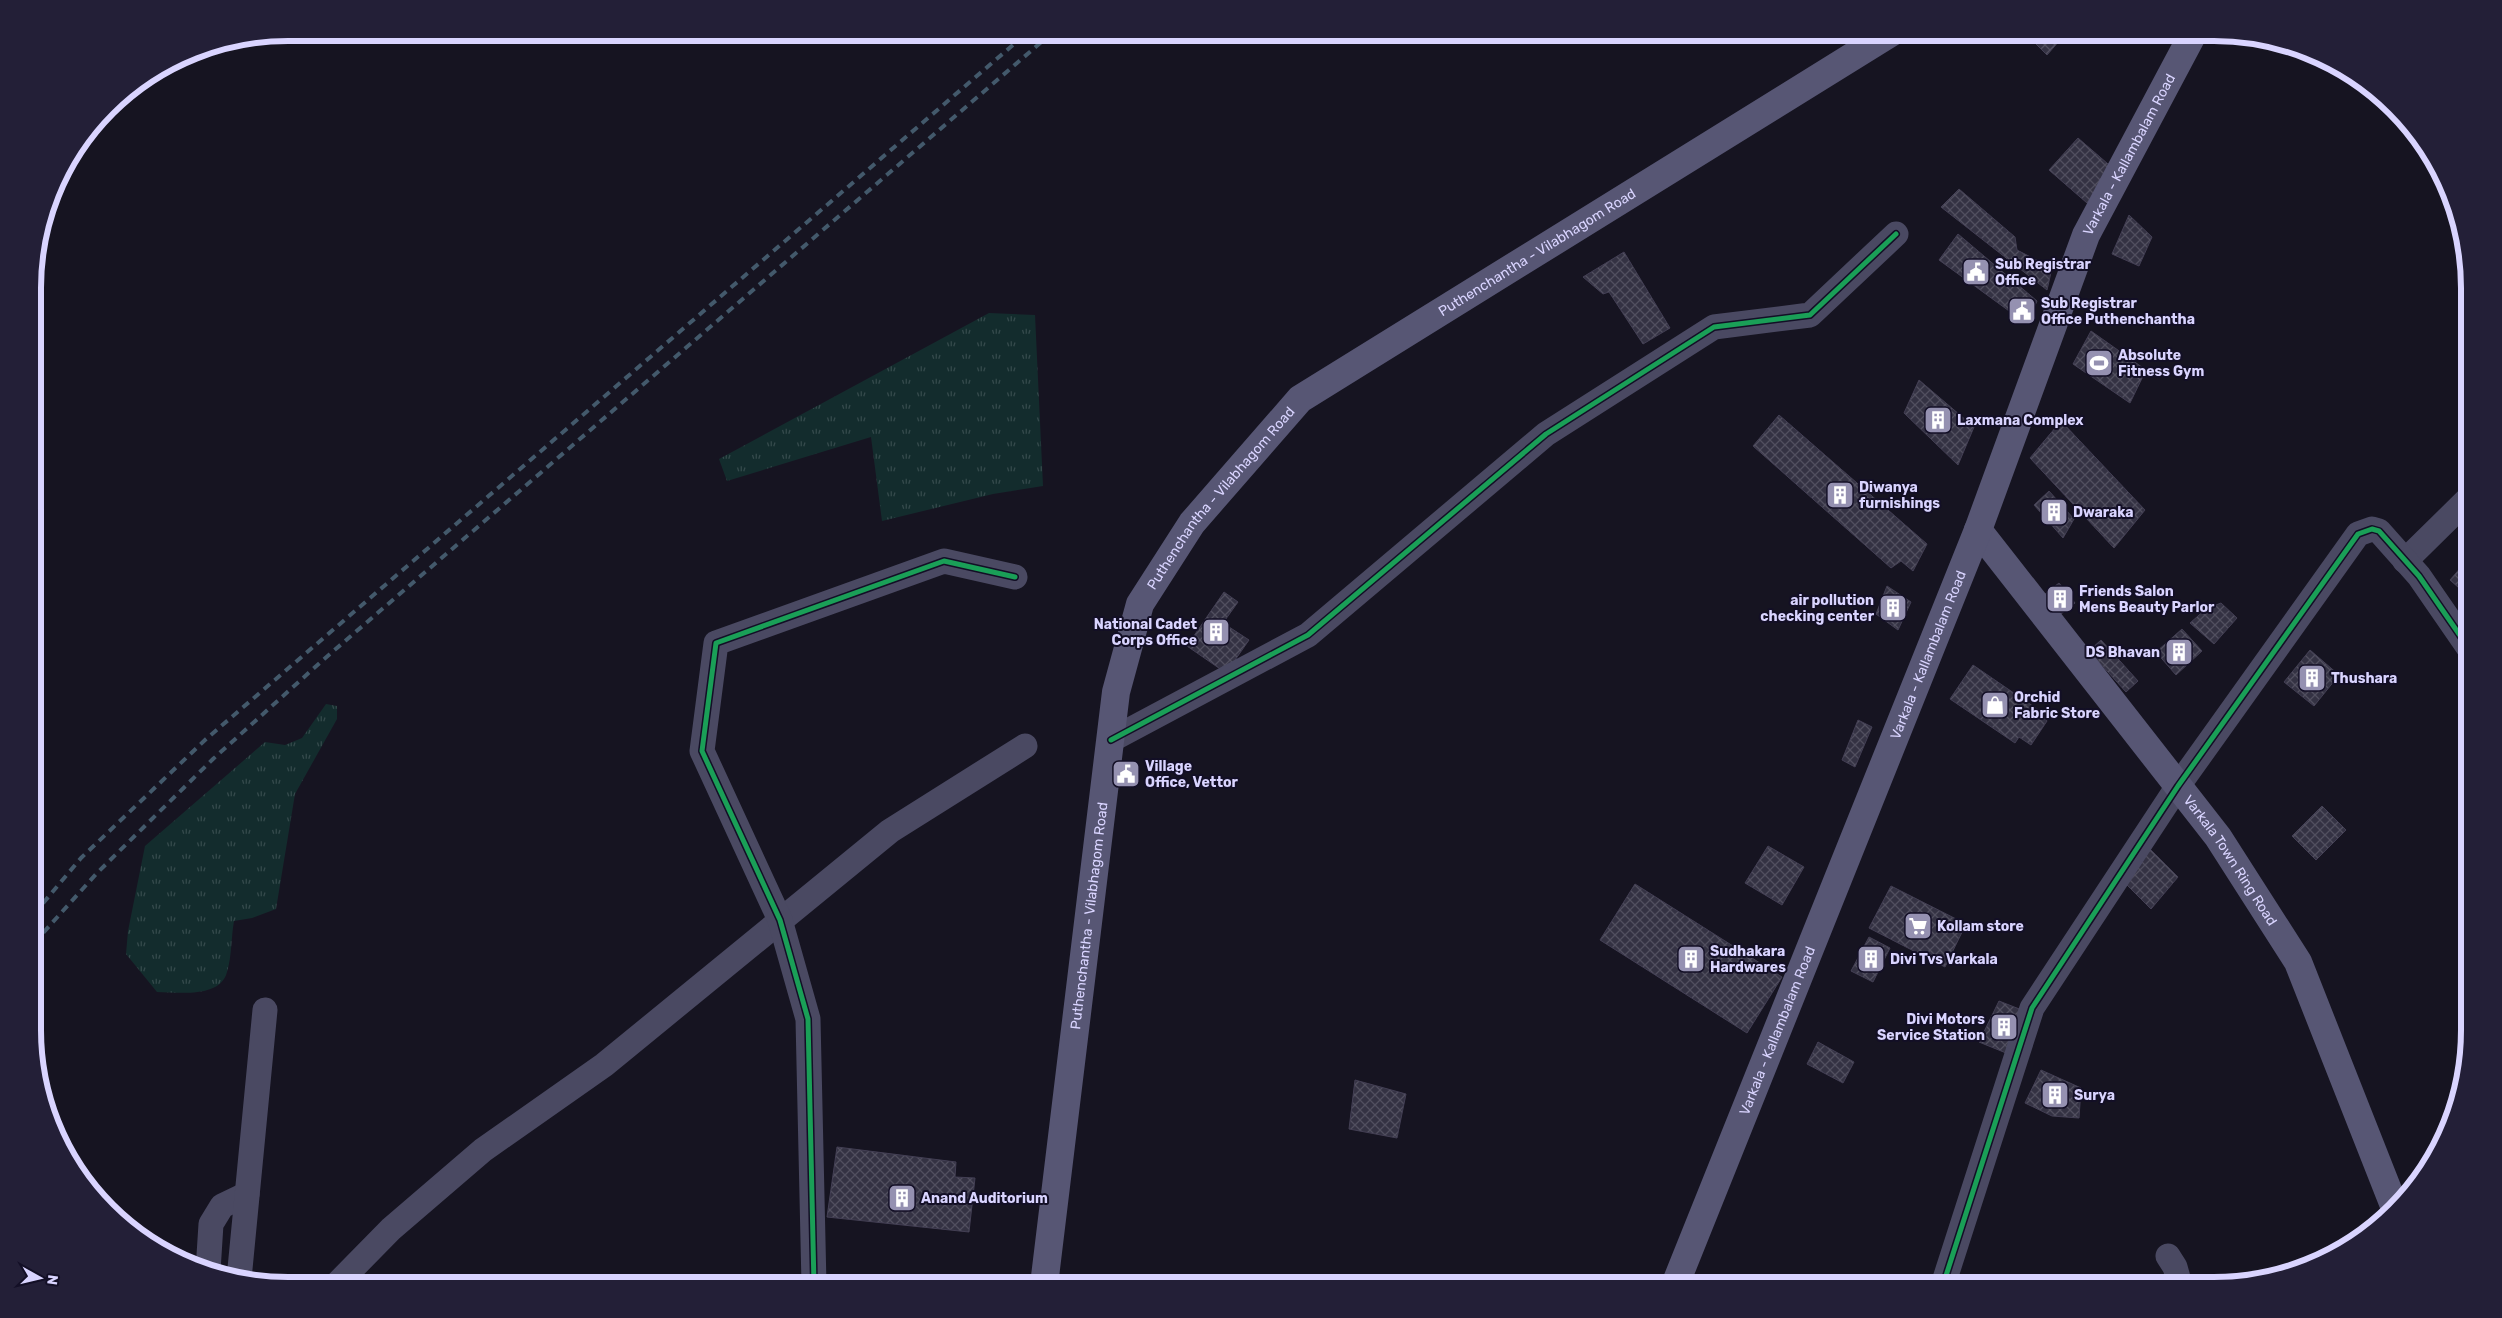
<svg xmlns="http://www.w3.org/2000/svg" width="2502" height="1318" font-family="Rubik,sans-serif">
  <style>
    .park { fill: url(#park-tufts) }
    .building { fill: url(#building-cross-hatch); stroke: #433f54 }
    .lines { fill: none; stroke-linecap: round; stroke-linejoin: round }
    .street { stroke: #4a4962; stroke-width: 25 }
    .secondary { stroke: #575674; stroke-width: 28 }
    .rail { stroke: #43596b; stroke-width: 4; stroke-dasharray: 8 6; stroke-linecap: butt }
    .cycleway-casing { stroke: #130f26; stroke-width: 8 }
    .cycleway { stroke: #1a9f57; stroke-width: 5 }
    .labels { text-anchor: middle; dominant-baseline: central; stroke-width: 4; stroke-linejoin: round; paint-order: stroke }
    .street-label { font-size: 14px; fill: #d9d4ff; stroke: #130f26 }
    .poi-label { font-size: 14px; font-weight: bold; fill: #d9d4ff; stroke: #130f26; text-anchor: start }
    .rim { fill: none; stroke: #d9d4ff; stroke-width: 6 }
  </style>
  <defs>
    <pattern id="park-tufts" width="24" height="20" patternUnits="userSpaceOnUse" patternTransform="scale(1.25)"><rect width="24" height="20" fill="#132c2d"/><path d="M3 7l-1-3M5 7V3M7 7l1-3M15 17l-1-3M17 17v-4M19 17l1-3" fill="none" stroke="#354a4c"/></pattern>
    <pattern id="building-cross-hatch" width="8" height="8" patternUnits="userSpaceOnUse" patternTransform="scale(1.25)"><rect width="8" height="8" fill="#343243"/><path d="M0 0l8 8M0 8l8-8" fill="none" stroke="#514f5f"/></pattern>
  </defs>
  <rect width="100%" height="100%" fill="#161421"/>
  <g class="park">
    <path d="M989,313l46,2 8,171 -50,8 -111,27 -11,-84 -144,44 -8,-22z"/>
    <path d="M326,704l11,2v13l-42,75 -19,115 -24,9 -18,3c-3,16 -2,35 -7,51 -7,27 -50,20 -70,20l-31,-38 2,-23 17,-85 120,-104 20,3 17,-7z"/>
  </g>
  <g class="building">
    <path d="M2024,32h29l7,8 -13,15z"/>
    <path d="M2078,138l37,32 -28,33 -38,-33z"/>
    <path d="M1959,189l56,48 2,13 35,18 -5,22 -106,-83z"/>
    <path d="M2129,215l23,22 -13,29 -27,-12z"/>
    <path d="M1958,234l79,67 -10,23 -88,-64z"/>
    <path d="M1624,252l46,76 -27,16 -34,-52 -6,2 -20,-17z"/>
    <path d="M2091,331l55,39 -16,33 -57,-39z"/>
    <path d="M1919,380l55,47 -16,38 -54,-52z"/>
    <path d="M1779,415l148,129 -14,27 -12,-10 -10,7 -138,-122z"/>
    <path d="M2061,421l84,89 -31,38 -84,-90z"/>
    <path d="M2049,491l25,28 -11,19 -29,-33z"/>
    <path d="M2468,559v37l-18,-16z"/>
    <path d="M2059,583l16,20 -14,11 -16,-20z"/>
    <path d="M1887,586l24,16 -13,28 -22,-16z"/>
    <path d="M1224,592l14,10 -15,21 26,17 -23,33 -39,-27z"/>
    <path d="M2221,603l16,15 -23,26 -24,-21 16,-14z"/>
    <path d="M2182,629l20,22 -26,24 -20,-23z"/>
    <path d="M2101,640l37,41 -12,11 -37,-41z"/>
    <path d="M2310,650l29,25 -25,31 -30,-24z"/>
    <path d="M1973,665l67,46 7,10 -16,24 -12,-8 -4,6 -65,-44z"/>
    <path d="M1858,720l14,7 -17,40 -13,-7z"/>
    <path d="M1121,762l14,3 -4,22 -14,-3z"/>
    <path d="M2322,806l24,24 -30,30 -24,-24z"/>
    <path d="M2137,836l41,41 -27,32 -38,-38z"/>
    <path d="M1768,846l36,21 -22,38 -37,-22z"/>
    <path d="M1635,884l147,93 -35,56 -147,-93z"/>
    <path d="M1891,886l75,38 -21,43 -76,-39z"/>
    <path d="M1869,937l21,11 -17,34 -22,-11z"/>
    <path d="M1999,1001l28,11 -16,43 -32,-13z"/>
    <path d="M1818,1042l36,20 -11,21 -36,-19z"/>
    <path d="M2041,1070l40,18 -2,30 -27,-2 -27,-13z"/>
    <path d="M1355,1080l51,14 -9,44 -48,-9z"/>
    <path d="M837,1147l119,15 -1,15 20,1 -6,54 -142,-15z"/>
  </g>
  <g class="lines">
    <g class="street">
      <path d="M2405,561l63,-62"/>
      <path d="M1111,740l197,-105 238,-201 168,-107 96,-12 86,-81"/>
      <path d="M2168,1256l7,11 5,18"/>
      <path d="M208,1271l3,-47 11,-18 25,-12"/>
      <path d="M239,1279l26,-269"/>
      <path d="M336,1285l55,-56 92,-79 121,-85 286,-234 135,-85"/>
      <path d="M814,1285l-6,-266 -28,-99 -78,-169 14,-108 228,-82 71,16"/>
      <path d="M1943,1285l89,-277 146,-222 180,-252 14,-5 7,2 40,45 49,71"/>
    </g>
    <g class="secondary">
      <path id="s1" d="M1978,530l240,307 80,125 97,246"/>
      <path id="s2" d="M1044,1285l72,-593 24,-88 52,-81 108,-124 592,-367"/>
      <path id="s3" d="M1675,1285l303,-755 108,-295 108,-203"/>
    </g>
    <g class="rail">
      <path d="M34,914l47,-56 124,-118 823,-708"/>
      <path d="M34,943l63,-70 116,-114 110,-99 730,-628"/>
    </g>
    <defs>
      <g id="cycleway">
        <path d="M1111,740l197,-105 238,-201 168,-107 96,-12 86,-81"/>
        <path d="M814,1285l-6,-266 -28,-99 -78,-169 14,-108 228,-82 71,16"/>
        <path d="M1943,1285l89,-277 146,-222 180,-252 14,-5 7,2 40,45 49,71"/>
      </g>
    </defs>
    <use href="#cycleway" class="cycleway-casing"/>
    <use href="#cycleway" class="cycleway"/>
  </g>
  <defs>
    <symbol id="civic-square" viewBox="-11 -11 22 22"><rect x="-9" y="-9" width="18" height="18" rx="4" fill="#9591b1" stroke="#130f26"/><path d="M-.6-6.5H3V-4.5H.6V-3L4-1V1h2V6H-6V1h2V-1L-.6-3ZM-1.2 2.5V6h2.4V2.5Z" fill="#fff"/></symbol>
    <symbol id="stadium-square" viewBox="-11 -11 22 22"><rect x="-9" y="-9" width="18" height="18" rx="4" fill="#9591b1" stroke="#130f26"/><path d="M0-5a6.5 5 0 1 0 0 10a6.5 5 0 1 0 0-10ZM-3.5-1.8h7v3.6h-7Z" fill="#fff"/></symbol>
    <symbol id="building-square" viewBox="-11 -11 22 22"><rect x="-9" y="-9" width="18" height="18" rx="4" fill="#9591b1" stroke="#130f26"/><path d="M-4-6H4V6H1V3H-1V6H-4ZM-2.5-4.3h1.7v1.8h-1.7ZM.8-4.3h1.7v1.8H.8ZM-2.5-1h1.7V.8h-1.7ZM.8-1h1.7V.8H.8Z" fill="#fff"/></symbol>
    <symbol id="shop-square" viewBox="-11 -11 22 22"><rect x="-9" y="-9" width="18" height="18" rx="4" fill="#9591b1" stroke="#130f26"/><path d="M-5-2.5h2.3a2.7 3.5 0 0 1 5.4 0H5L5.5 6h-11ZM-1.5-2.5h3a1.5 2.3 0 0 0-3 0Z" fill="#fff"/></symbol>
    <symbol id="supermarket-square" viewBox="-11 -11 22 22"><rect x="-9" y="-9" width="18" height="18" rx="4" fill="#9591b1" stroke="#130f26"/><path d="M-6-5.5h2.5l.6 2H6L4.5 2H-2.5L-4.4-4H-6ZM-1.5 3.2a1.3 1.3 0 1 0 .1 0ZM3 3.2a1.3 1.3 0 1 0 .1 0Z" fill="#fff"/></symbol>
  </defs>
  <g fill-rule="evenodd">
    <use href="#civic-square" x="1960" y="256" width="32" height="32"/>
    <use href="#civic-square" x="2006" y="295" width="32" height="32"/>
    <use href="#stadium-square" x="2083" y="347" width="32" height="32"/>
    <use href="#building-square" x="1922" y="404" width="32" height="32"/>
    <use href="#building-square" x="1824" y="479" width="32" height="32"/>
    <use href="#building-square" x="2038" y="496" width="32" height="32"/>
    <use href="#building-square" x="2044" y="583" width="32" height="32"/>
    <use href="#building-square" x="1877" y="592" width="32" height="32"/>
    <use href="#building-square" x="1200" y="616" width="32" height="32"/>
    <use href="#building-square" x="2163" y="636" width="32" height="32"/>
    <use href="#building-square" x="2296" y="662" width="32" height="32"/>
    <use href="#shop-square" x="1979" y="689" width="32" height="32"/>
    <use href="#civic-square" x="1110" y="758" width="32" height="32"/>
    <use href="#supermarket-square" x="1902" y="910" width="32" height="32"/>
    <use href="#building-square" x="1675" y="943" width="32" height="32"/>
    <use href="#building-square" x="1855" y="943" width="32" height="32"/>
    <use href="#building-square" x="1988" y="1011" width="32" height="32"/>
    <use href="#building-square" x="2039" y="1079" width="32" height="32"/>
    <use href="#building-square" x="886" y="1182" width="32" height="32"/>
  </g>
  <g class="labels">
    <g class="street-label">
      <text stroke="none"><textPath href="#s3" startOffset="1219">Varkala - Kallambalam Road</textPath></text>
      <text stroke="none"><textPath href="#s2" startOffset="1228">Puthenchantha - Vilabhagom Road</textPath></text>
      <text stroke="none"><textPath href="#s2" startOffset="822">Puthenchantha - Vilabhagom Road</textPath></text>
      <text stroke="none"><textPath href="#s3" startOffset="679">Varkala - Kallambalam Road</textPath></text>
      <text stroke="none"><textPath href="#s1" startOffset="416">Varkala Town Ring Road</textPath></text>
      <text stroke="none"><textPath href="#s2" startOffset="372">Puthenchantha - Vilabhagom Road</textPath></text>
      <text stroke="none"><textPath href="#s3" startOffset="274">Varkala - Kallambalam Road</textPath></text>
    </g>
    <g class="poi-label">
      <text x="1995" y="264">Sub Registrar<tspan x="1995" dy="16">Office</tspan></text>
      <text x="2041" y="303">Sub Registrar<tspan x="2041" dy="16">Office Puthenchantha</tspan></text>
      <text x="2118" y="355">Absolute<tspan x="2118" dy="16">Fitness Gym</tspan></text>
      <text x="1957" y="420">Laxmana Complex</text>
      <text x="1859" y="487">Diwanya<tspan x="1859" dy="16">furnishings</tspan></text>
      <text x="2073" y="512">Dwaraka</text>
      <text x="2079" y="591">Friends Salon<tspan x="2079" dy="16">Mens Beauty Parlor</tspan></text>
      <text x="1874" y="600" text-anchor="end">air pollution<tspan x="1874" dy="16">checking center</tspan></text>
      <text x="1197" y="624" text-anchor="end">National Cadet<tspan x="1197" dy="16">Corps Office</tspan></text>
      <text x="2160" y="652" text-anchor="end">DS Bhavan</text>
      <text x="2331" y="678">Thushara</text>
      <text x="2014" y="697">Orchid<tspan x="2014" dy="16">Fabric Store</tspan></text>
      <text x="1145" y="766">Village<tspan x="1145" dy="16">Office, Vettor</tspan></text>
      <text x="1937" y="926">Kollam store</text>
      <text x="1710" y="951">Sudhakara<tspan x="1710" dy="16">Hardwares</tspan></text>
      <text x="1890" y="959">Divi Tvs Varkala</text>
      <text x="1985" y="1019" text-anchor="end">Divi Motors<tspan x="1985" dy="16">Service Station</tspan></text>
      <text x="2074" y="1095">Surya</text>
      <text x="921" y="1198">Anand Auditorium</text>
    </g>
  </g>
  <path d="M0 0H2502V1318H0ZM288 41H2214A247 247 0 0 1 2461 288V1030A247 247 0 0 1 2214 1277H288A247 247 0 0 1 41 1030V288A247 247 0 0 1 288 41Z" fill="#231f37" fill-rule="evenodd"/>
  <path class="rim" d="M288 41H2214A247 247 0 0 1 2461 288V1030A247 247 0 0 1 2214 1277H288A247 247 0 0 1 41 1030V288A247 247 0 0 1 288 41Z"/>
  <g transform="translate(40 1278) rotate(98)" stroke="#130f26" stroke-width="4" paint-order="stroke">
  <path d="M0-4L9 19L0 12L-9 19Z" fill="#d9d4ff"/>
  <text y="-8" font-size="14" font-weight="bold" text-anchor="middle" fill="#d9d4ff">N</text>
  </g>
</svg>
